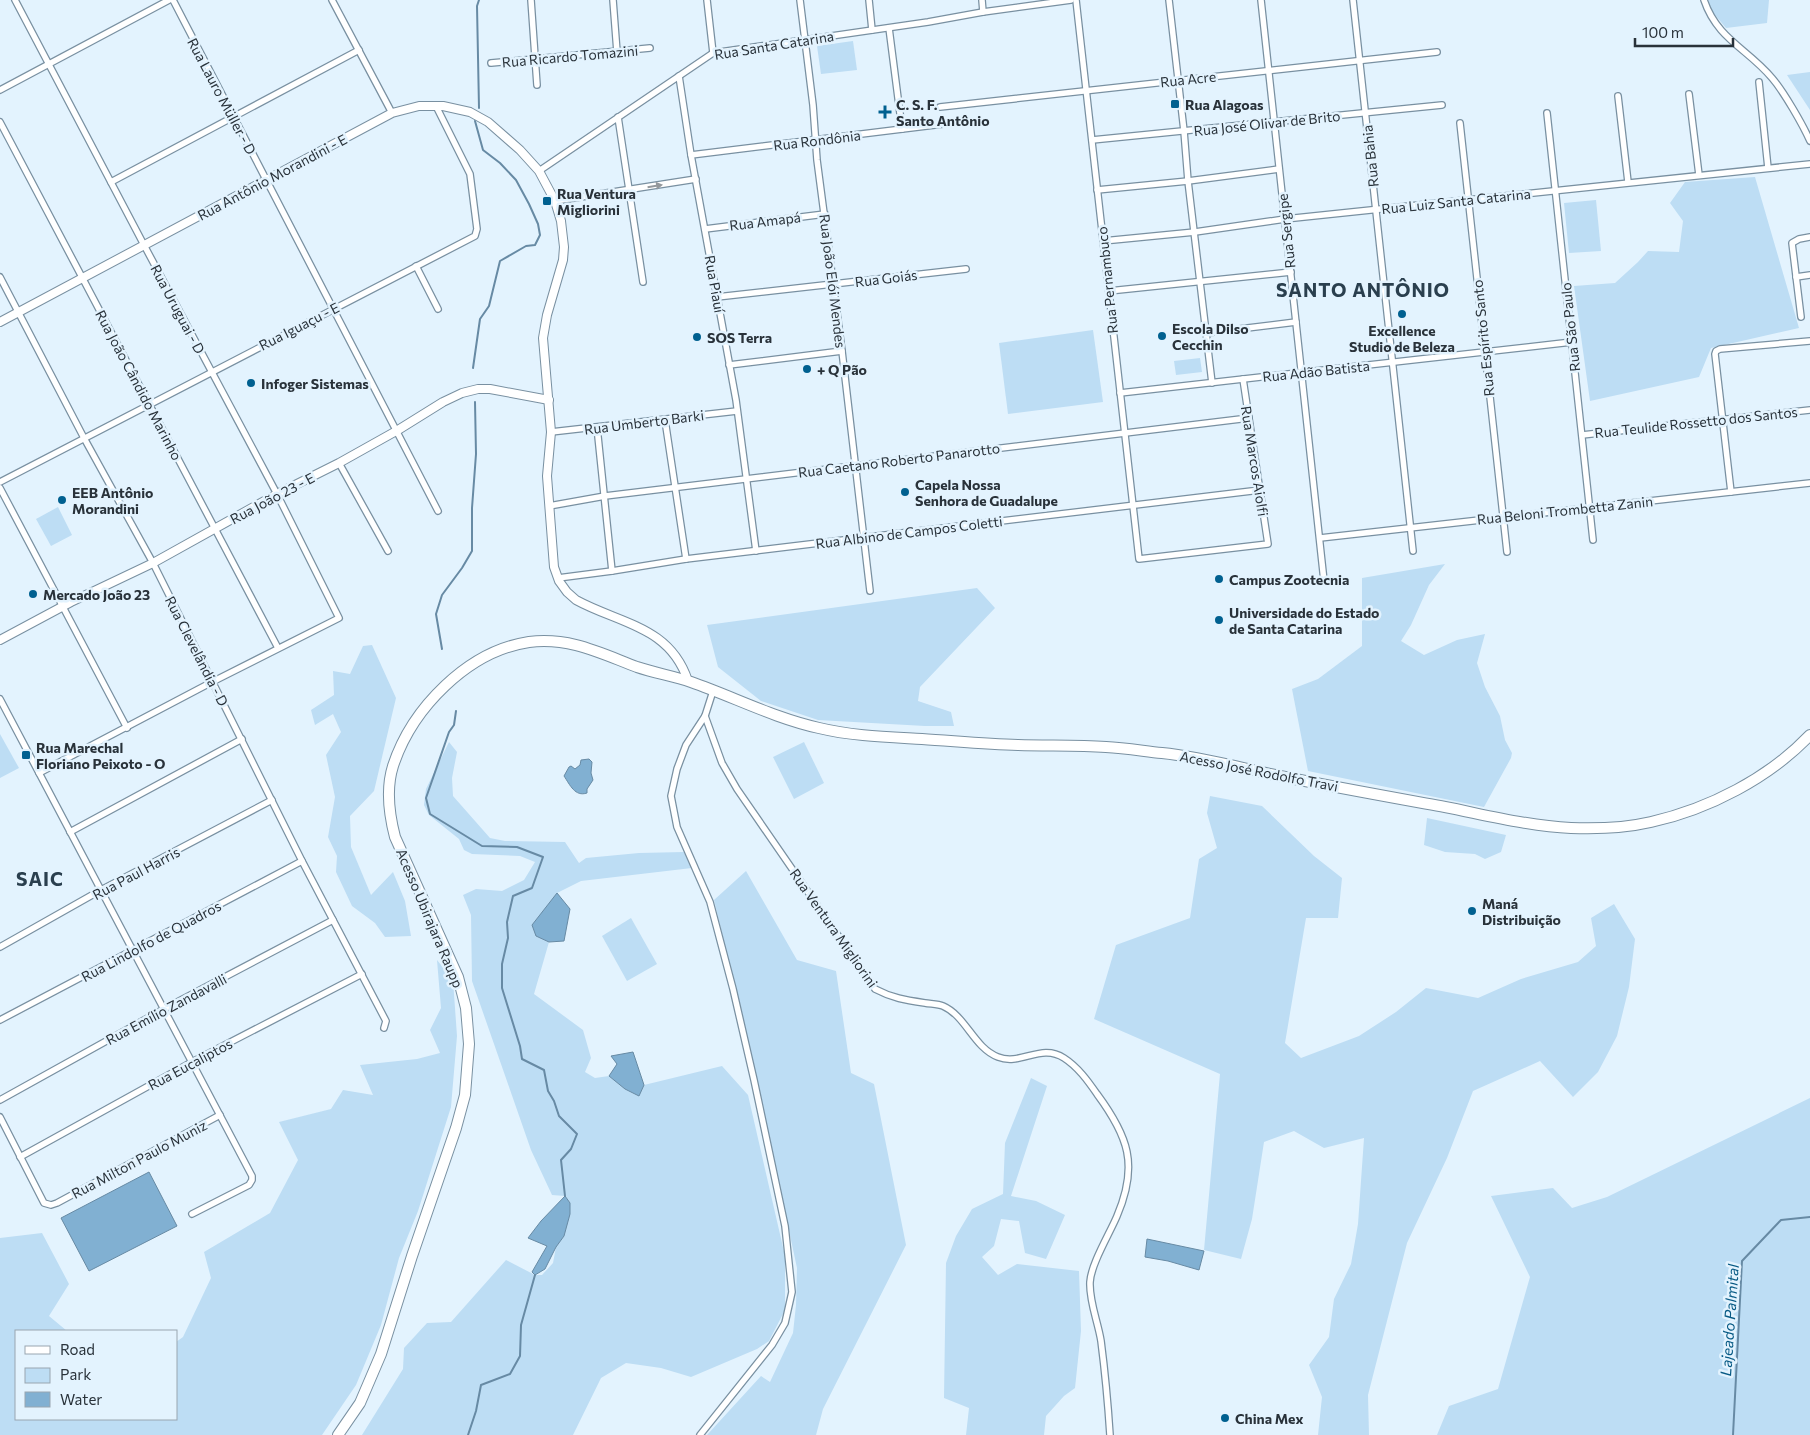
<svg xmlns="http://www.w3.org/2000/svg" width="1810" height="1435" font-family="Commissioner,sans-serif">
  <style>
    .green { fill: #bdddf4 }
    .water { fill: #81b0d2; stroke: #678aa4 }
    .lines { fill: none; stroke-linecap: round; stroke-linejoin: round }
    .stream { stroke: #678aa4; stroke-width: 2 }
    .minor-casing { stroke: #7990a1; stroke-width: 8 }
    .tertiary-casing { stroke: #7990a1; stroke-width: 10 }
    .trunk-casing { stroke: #7990a1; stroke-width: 12 }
    .minor { stroke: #fff; stroke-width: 5.5 }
    .tertiary { stroke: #fff; stroke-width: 8 }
    .trunk { stroke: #fff; stroke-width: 10 }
    .oneway { fill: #94989c }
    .poi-dot { fill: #006090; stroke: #e3f3fe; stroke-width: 2 }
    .labels { text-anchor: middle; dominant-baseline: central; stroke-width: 5; stroke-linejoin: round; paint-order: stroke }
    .street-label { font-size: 14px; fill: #29323a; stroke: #e3f3fe }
    .poi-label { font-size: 14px; font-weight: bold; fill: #29323a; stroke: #e3f3fe; text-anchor: start }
    .water-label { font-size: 15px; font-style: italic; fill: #075a85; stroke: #e3f3fe }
    .district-label { font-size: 19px; font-weight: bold; letter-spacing: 1px; fill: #2a3f4e; stroke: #e3f3fe }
  </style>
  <rect width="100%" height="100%" fill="#e3f3fe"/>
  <g class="green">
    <path d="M1708,0h61l-2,23 -41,5 -16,-19z"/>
    <path d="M853,41l4,29 -36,4 -4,-28z"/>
    <path d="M1810,72v38l-23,-35z"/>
    <path d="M1755,177l44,151 -88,20 -12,29 -109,24 -16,-115 41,-3 23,-21 10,-11 31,1 4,-31 -13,-18 15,-21z"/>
    <path d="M1596,200l5,51 -32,2 -5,-50z"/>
    <path d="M1093,330l10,72 -95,12 -9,-71z"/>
    <path d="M1200,358l2,14 -26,3 -2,-14z"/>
    <path d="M58,507l14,28 -21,11 -15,-27z"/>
    <path d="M1445,564l-16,21 -18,40 -10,16 23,14 33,-15 28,-6 -8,29 8,24 15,29 5,24 7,13 -1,5 -27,49 -176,-36 -16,-82 26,-10 44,-33v-68z"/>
    <path d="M977,588l18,20 -75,79 -2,14 33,11 3,14h-29l-107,-6 -57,-19 -43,-34 -11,-42z"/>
    <path d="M372,645l24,53 -22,93 -24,25 1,31 20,48 22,-23 12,29 6,35 -26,1 -10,-14 -23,-17 -16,-34 1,-16 -9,-19 7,-40 -9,-42 15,-23 -8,-18 -18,11 -4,-15 23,-15 -1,-24 17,3 13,-28z"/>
    <path d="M0,734l19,34 -19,10z"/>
    <path d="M449,742l8,10 -5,26 1,18 37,42 15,3 60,1 14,21 7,-5 53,-5 45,-1 8,16 -111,13 -24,12 -21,43 13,6 -15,52 49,36 8,28 -6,14 10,6 14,-2 16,13 14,7 5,-11 78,-19 26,29 37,161v54l-16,31 -12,8 -66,28 -30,-9 -35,-5 -25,15 -28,57h-211l41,-66 1,-21 23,-25 24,-1 55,-62 29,15h7l11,-12 3,-16 8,-11 6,-33 -5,-7 -13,-1 -21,-45 -59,-169 -1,-66 -8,-20 13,-6 26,2 22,-11 11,-18 -15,-6 -48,-2 -8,-4 -5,-11 -30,-24 -5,-10 2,-16z"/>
    <path d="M804,742l20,41 -30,16 -21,-42z"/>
    <path d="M1210,796l52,10 52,50 28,22 -4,40h-32l-21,125 16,15 58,-22 37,-24 30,-24 52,10 43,-19 57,-17 18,-16 -5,-28 23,-14 21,35 -6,48 -12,49 -19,36 -25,25 -33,-36 -67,30 -26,67 -40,85 -39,152 1,40h-51l4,-38 -13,-32 20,-28 5,-38 17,-35 7,-40 6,-86 -40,10 -30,-17 -30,11 -12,77 -11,40 -37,-9 16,-176 -126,-55 22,-74 74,-27 9,-59 18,-11 -10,-35z"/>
    <path d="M1427,818l79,17 -5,17 -16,7 -10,-5 -30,-2 -21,-7z"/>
    <path d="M746,871l51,89 39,11 15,102 23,11 32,161 -83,164 -7,26h-109l54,-59 9,6 23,-49 3,-28 1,-37 -40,-187 -43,-181z"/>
    <path d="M631,918l26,46 -30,17 -25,-45z"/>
    <path d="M437,960l16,20 4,56 -6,71 -33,104 -19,47 -18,67 -25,60 -34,50h-322v-197l42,-5 27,51 -20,32 18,15h-51v88h160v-77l7,-5 28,-59 -7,-26 66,-39 28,-53 -19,-38 52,-13 12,-19 30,5 -13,-30 57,-6 23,-6 -10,-23 11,-22z"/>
    <path d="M1031,1078l16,8 -36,110 25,5 29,14 -19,44 -21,-6 -6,-32 -18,-2 -7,27 -12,11 16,18 19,-11 62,7 2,60 -6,57 -11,8 -18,20 -2,19h-78l3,-27 -25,-10 2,-135 10,-27 16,-27 31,-15 2,-51z"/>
    <path d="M1810,1098v337h-373l12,-29 49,-17 32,-112 -39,-81 62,-8 19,20 35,-11z"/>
  </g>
  <g class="water">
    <path d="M589,759l3,3 -1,11 2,7 -6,9v4c-12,4 -17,-8 -23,-17l5,-9 2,-1 4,3 5,-4 1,-5z"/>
    <path d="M557,893l13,16 -6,32 -15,1 -13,-6 -4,-11z"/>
    <path d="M633,1052l11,33 -5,11 -14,-7 -16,-13 8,-12 -6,-8z"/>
    <path d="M149,1172l28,54 -88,45 -28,-53z"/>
    <path d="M565,1196l5,7v11l-6,22 -8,11 -11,22 -10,6 -3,-3 15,-26 -19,-8 13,-17z"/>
    <path d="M1147,1239l57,12 -5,19 -31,-9 -23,-4z"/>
  </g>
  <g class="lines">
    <g class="stream">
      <path d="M479,108l-2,-102 2,-6"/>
      <path d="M473,368l7,-49 9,-13 11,-45 26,-15 9,-1 5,-10 -2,-11 -9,-20 -13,-24 -16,-17 -17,-13 -8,-29"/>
      <path d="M442,649l-6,-35 6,-19 20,-27 10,-17v-43l4,-54 -1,-52"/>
      <path d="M456,711l-2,14 -5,7 -23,66 4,16 52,32 35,1 26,10 -11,31 -19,8 -6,26 1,16 -6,26v24l18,58 2,13 22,11 4,21 6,10 5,15 18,18 -6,15 -10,11 4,36"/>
      <path d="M468,1435l8,-24 5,-26 29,-11 10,-18 1,-31 14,-50"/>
      <path d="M1733,1435l9,-174 39,-41 29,-3"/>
    </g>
    <defs>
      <g id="minor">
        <path d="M15,0l129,245 133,249 62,124 -127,64 -173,91"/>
        <path d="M173,0l265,511"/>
        <path d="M332,0l60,113"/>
        <path d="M531,0l6,85"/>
        <path d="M613,0l4,52"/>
        <path d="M707,0l6,53"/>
        <path d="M800,0l13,105 4,55 25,191 28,240"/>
        <path d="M869,0l3,30"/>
        <path d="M982,0l1,12"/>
        <path d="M1076,0l63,559 129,-15 -25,-165"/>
        <path d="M1169,0l15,131 4,50 24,202"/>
        <path d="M1261,0l63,581"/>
        <path d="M1353,0l60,551"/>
        <path d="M1704,0c13,39 44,49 68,78 12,14 31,47 38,63"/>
        <path d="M889,28l13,101"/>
        <path d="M491,63l159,-15"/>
        <path d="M679,76l12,79 45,245 20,151"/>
        <path d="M1759,82l9,86"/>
        <path d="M0,90l169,-90"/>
        <path d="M1689,94l10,81"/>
        <path d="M1618,96l10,86"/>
        <path d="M940,107l497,-55"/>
        <path d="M1547,113l46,427"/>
        <path d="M618,117l25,165"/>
        <path d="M0,122l278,526"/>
        <path d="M1460,123l47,429"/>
        <path d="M1092,140l350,-35"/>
        <path d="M691,155l252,-31"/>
        <path d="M539,171l174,-118 215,-31 55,-10 88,-12"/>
        <path d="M111,182l248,-132"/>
        <path d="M1097,190l91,-9 91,-12"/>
        <path d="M555,201l141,-22"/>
        <path d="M705,229l120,-15"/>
        <path d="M1103,241l92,-9 90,-13 525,-55"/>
        <path d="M416,266l22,43"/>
        <path d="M0,277l84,161 69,125 149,298 84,160 -2,7"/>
        <path d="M1796,277l14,-2"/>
        <path d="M1109,291l182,-19"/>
        <path d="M717,297l249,-28"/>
        <path d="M1801,317l-9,-74 7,-4 11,-2"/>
        <path d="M1206,333l90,-11"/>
        <path d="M729,365l113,-14"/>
        <path d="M1120,393l452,-51"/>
        <path d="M665,420l21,139"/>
        <path d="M597,427l15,144"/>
        <path d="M551,432l186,-21"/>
        <path d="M1582,435l228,-25"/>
        <path d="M339,463l49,88"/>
        <path d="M0,482l475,-246 2,-7 -7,-55 -34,-68"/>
        <path d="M0,488l127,240"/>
        <path d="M1731,492l-16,-138 1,-3 4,-2 90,-8"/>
        <path d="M549,506l56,-10 644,-78"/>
        <path d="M1320,538l490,-55"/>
        <path d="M558,578l54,-7 74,-12 574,-69"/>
        <path d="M713,691l-8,25 17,47 15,26 138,200c17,9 30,11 50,14 5,1 13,1 18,3 23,10 31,42 55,51 23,9 43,-14 66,1 14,9 24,23 33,36 31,42 42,71 20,122 -7,17 -26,48 -27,66 -1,19 8,40 11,59 4,31 7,63 9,94"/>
        <path d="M0,699l252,477v4l-3,5 -57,29"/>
        <path d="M70,832l172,-93"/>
        <path d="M0,947l101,-57 171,-90"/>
        <path d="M0,1020l302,-159"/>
        <path d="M0,1100l164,-91 169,-89"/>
        <path d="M0,1117l44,86 7,2 6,-2 163,-88"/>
        <path d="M20,1157l172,-95 170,-88"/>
        <path d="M700,1435l72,-90 13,-22 7,-31 -7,-66 -31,-146 -21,-91 -23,-87 -33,-75 -6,-31 6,-27 9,-24 19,-29"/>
      </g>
      <g id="tertiary">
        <path d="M0,322l392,-209 27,-7h24l27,6 18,10 32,28 19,21 16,30 6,20 3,26 -1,13 -16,55 -4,23 8,94 -4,44 7,91 5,14 8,11 9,8c44,24 94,26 112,81"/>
        <path d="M0,640l71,-38 82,-39 124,-69 62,-31 59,-33 45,-28 19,-9 16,-4h12l59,11"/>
      </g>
      <path id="trunk" d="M338,1435l22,-32 21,-49 31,-98 44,-128 9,-33 4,-51 -3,-36 -8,-31 -63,-140c-6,-23 -9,-49 -2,-71 19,-58 75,-115 136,-124 41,-5 71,11 108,25 18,6 36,9 54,15 43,15 83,36 128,46 33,8 69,9 103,11 32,2 64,5 96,6 29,1 59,0 88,2 19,1 37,4 56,6 39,4 79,15 118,23 54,11 110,21 165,31 41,8 84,19 126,21 26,1 54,0 80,-6 58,-13 118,-44 159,-87"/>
    </defs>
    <use href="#minor" class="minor-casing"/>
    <use href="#tertiary" class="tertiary-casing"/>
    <use href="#trunk" class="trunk-casing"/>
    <use href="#minor" class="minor"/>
    <use href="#tertiary" class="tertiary"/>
    <use href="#trunk" class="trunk"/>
  </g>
  <defs><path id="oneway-solid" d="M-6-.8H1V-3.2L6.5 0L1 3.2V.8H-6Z" transform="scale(1.25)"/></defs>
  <use class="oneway" href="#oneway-solid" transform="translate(655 186) rotate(-9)"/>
  <g class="poi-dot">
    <rect x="1170" y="99" width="10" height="10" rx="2.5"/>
    <path d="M882.5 104.5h5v5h5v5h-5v5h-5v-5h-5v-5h5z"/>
    <rect x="542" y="196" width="10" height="10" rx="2.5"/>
    <circle cx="1402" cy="314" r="5"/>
    <circle cx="1162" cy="336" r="5"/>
    <circle cx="697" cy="337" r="5"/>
    <circle cx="807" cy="369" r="5"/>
    <circle cx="251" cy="383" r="5"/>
    <circle cx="905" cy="492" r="5"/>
    <circle cx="62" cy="500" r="5"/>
    <circle cx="1219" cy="579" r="5"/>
    <circle cx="33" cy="594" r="5"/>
    <circle cx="1219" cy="620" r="5"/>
    <rect x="21" y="750" width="10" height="10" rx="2.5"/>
    <circle cx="1472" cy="911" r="5"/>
    <circle cx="1225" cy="1418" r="5"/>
  </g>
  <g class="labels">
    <g class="street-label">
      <text transform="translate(774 45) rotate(-9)">Rua Santa Catarina</text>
      <text transform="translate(570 56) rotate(-5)">Rua Ricardo Tomazini</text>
      <text transform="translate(1188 79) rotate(-6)">Rua Acre</text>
      <text transform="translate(222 96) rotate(62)">Rua Lauro Müller - D</text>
      <text transform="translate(1267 123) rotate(-6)">Rua José Olivar de Brito</text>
      <text transform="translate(817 140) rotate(-7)">Rua Rondônia</text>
      <text transform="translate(1370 156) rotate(-96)">Rua Bahia</text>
      <text transform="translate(272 177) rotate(-28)">Rua Antônio Morandini - E</text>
      <text transform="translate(1456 201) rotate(-6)">Rua Luiz Santa Catarina</text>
      <text transform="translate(765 221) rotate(-7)">Rua Amapá</text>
      <text transform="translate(1286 231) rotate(-96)">Rua Sergipe</text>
      <text transform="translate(886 278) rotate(-7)">Rua Goiás</text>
      <text transform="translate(1107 280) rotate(-96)">Rua Pernambuco</text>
      <text transform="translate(833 281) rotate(83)">Rua João Elói Mendes</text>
      <text transform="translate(715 284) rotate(80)">Rua Piauí</text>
      <text transform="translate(178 309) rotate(62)">Rua Uruguai - D</text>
      <text transform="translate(299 326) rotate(-27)">Rua Iguaçu - E</text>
      <text transform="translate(1570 327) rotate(-96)">Rua São Paulo</text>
      <text transform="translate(1483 338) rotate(-96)">Rua Espírito Santo</text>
      <text transform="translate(1316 371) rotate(-6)">Rua Adão Batista</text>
      <text transform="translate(139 385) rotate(62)">Rua João Cândido Marinho</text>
      <text transform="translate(644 422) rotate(-7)">Rua Umberto Barki</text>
      <text transform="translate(1696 422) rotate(-6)">Rua Teulide Rossetto dos Santos</text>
      <text transform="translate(899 460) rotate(-7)">Rua Caetano Roberto Panarotto</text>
      <text transform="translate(1255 461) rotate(81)">Rua Marcos Aiolfi</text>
      <text transform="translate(272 498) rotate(-28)">Rua João 23 - E</text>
      <text transform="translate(1565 510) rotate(-6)">Rua Beloni Trombetta Zanin</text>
      <text transform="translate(909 532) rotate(-7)">Rua Albino de Campos Coletti</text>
      <text transform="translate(197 651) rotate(63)">Rua Clevelândia - D</text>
      <text transform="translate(1259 771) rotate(11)">Acesso José Rodolfo Travi</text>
      <text transform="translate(136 873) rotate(-28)">Rua Paul Harris</text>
      <text transform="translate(430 918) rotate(67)">Acesso Ubirajara Raupp</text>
      <text transform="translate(834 928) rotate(55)">Rua Ventura Migliorini</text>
      <text transform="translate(151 941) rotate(-28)">Rua Lindolfo de Quadros</text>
      <text transform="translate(166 1009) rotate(-28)">Rua Emílio Zandavalli</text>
      <text transform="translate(190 1064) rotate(-28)">Rua Eucaliptos</text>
      <text transform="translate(139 1159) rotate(-28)">Rua Milton Paulo Muniz</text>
    </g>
    <g class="poi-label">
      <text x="896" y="104">C. S. F.<tspan x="896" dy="16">Santo Antônio</tspan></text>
      <text x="1185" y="104">Rua Alagoas</text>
      <text x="557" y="193">Rua Ventura<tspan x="557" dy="16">Migliorini</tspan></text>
      <text x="1172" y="328">Escola Dilso<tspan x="1172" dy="16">Cecchin</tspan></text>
      <text x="1402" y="330" text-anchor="middle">Excellence<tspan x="1402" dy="16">Studio de Beleza</tspan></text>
      <text x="707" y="337">SOS Terra</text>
      <text x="817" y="369">+ Q Pão</text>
      <text x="261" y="383">Infoger Sistemas</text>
      <text x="915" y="484">Capela Nossa<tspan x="915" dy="16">Senhora de Guadalupe</tspan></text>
      <text x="72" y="492">EEB Antônio<tspan x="72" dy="16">Morandini</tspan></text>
      <text x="1229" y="579">Campus Zootecnia</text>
      <text x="43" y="594">Mercado João 23</text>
      <text x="1229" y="612">Universidade do Estado<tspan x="1229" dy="16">de Santa Catarina</tspan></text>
      <text x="36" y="747">Rua Marechal<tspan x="36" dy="16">Floriano Peixoto - O</tspan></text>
      <text x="1482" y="903">Maná<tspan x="1482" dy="16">Distribuição</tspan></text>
      <text x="1235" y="1418">China Mex</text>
    </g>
    <g class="water-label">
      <text transform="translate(1729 1320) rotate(-86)">Lajeado Palmital</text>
    </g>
    <g class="district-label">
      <text x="1363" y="289">SANTO ANTÔNIO</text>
      <text x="40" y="878">SAIC</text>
    </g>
  </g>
  <rect x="15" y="1330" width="162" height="90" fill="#e3f3fe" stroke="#99a6b0"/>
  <rect x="25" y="1346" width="25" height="8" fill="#ffffff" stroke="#99a6b0"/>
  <text x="60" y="1355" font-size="15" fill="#29323a">Road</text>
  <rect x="25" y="1368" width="25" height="15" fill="#bdddf4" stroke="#99a6b0"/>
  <text x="60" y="1380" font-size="15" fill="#29323a">Park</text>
  <rect x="25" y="1392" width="25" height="15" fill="#81b0d2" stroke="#99a6b0"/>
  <text x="60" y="1405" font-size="15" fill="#29323a">Water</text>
  <path d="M1635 38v8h98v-8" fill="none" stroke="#29323a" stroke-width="2.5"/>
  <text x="1642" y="38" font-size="15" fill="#29323a" stroke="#e3f3fe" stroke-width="4" paint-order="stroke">100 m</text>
</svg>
